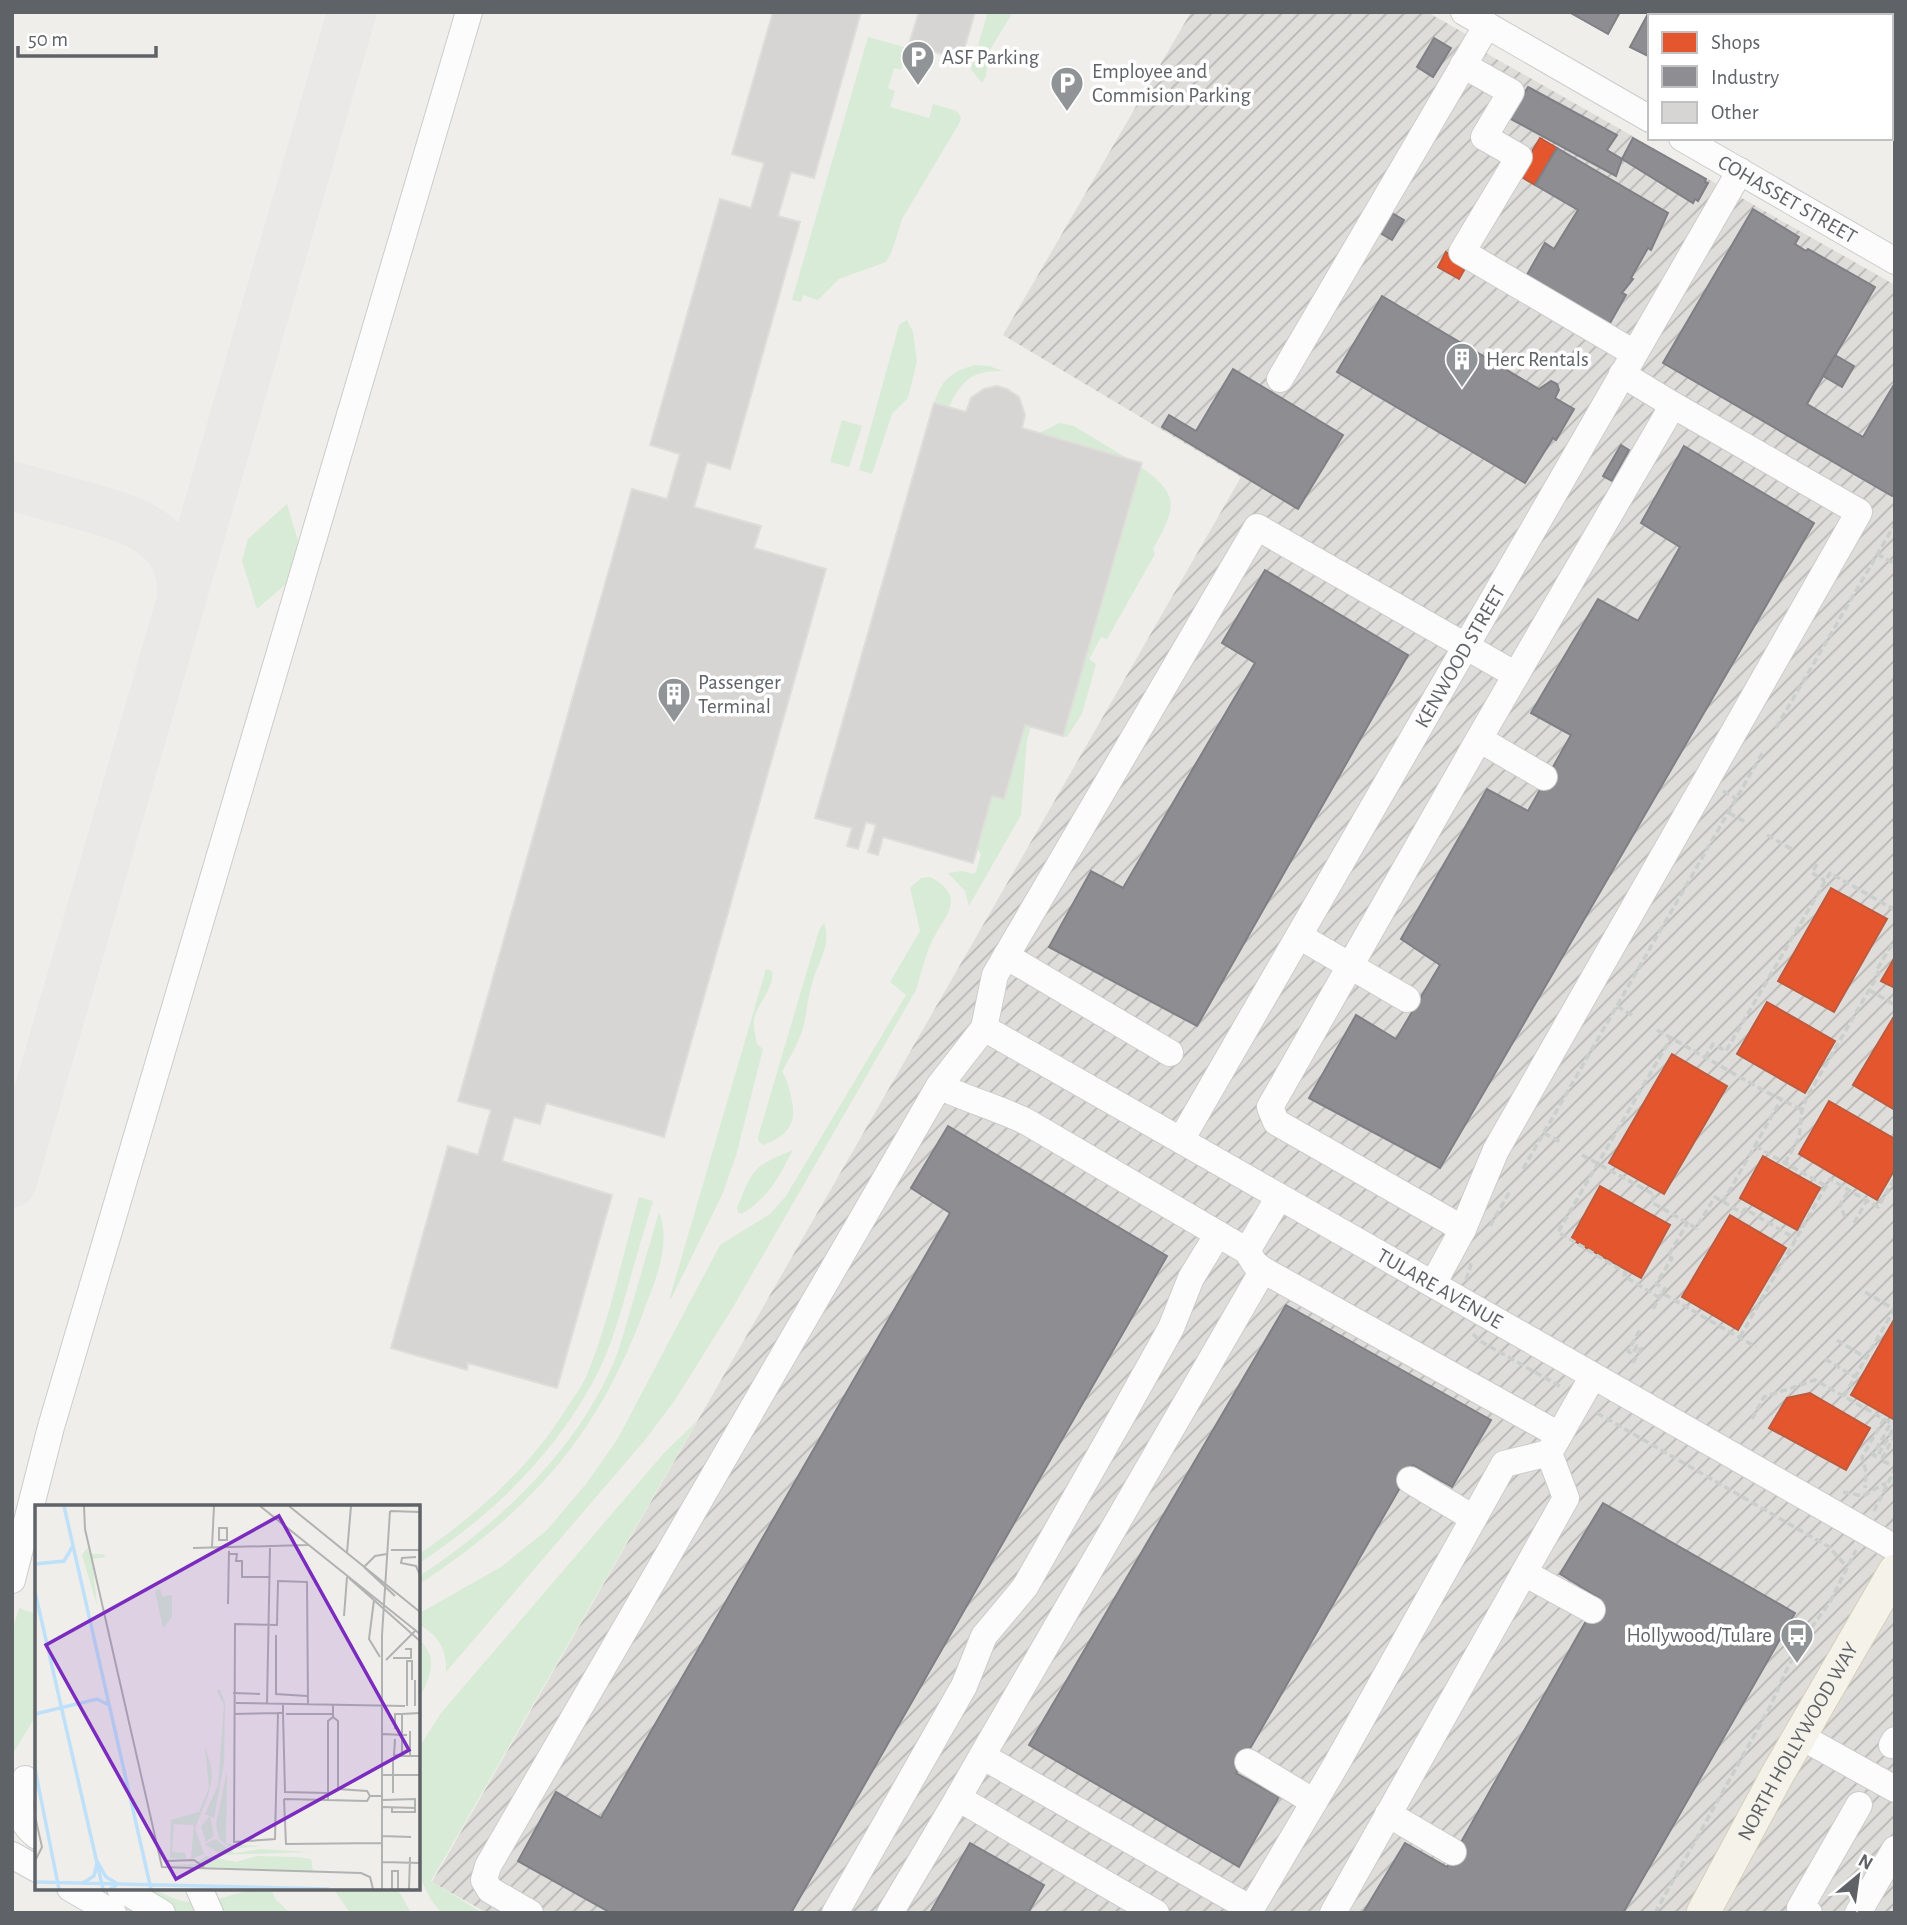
<svg xmlns="http://www.w3.org/2000/svg" width="1907" height="1925" font-family="'Alegreya Sans',sans-serif">
  <style>
    .industrial { fill: url(#industrial-furrows) }
    .green { fill: #d8ebd6 }
    .shops { fill: #e4572e; stroke: #bc5b3f; stroke-width: 2 }
    .industry { fill: #8d8d92; stroke: #7f8085; stroke-width: 2 }
    .lines { fill: none; stroke-linecap: round; stroke-linejoin: round }
    .taxiway { stroke: #eae9e7; stroke-width: 49 }
    .building { fill: #d6d5d3; stroke: #deddd9; stroke-width: 2 }
    .minor-casing { stroke: #cbcccc; stroke-width: 28 }
    .major-casing { stroke: #d7ceb8; stroke-width: 35 }
    .path { stroke: #cacfcc; stroke-width: 3.5; stroke-dasharray: 7 3.5; stroke-linecap: butt }
    .minor { stroke: #fdfcfc; stroke-width: 26 }
    .major { stroke: #f4f2e9; stroke-width: 33 }
    .labels { text-anchor: middle; dominant-baseline: central; stroke-width: 7; stroke-linejoin: round; paint-order: stroke }
    .poi-label { font-size: 21px; fill: #5f6368; stroke: #fff; text-anchor: start }
    .street-label { font-size: 21px; fill: #5f6368; stroke: #fff }
    .inset-river { fill: none; stroke: #bfe0f9; stroke-width: 3.5 }
    .inset-road { fill: none; stroke: #b1b2b2; stroke-width: 2 }
    .view { fill: #7b2cbf; fill-opacity: 0.15; stroke: #7b2cbf; stroke-width: 3.5 }
    .inset-edge { fill: none; stroke: #5f6368; stroke-width: 3.5 }
  </style>
  <defs>
    <pattern id="industrial-furrows" width="10" height="10" patternUnits="userSpaceOnUse" patternTransform="scale(1.75)"><rect width="10" height="10" fill="#dfddda"/><path d="M-1 1l2-2M0 10L10 0M9 11l2-2" fill="none" stroke="#b8b7b5"/></pattern>
  </defs>
  <rect width="100%" height="100%" fill="#efeeea"/>
  <path class="industrial" d="M1191,12h236l39,22 -3,6 432,245v1628h-1408l-55,-31 809,-1405 -238,-142z"/>
  <g class="green">
    <path d="M988,12h25l-25,41 -2,23 -4,7 -11,-14z"/>
    <path d="M868,37l40,11 -7,22 -7,-2 -6,20 7,3 -5,16 39,11 4,-14 24,7 4,6 -1,5 -58,97 -10,32 -6,11 -47,17 -21,21 -15,-5 -2,7 -9,-2z"/>
    <path d="M907,320l6,12 4,29 -9,37 -16,16 -20,60 -13,-4 40,-145z"/>
    <path d="M974,365l15,1 14,5c-31,-1 -42,10 -54,36l-15,-4c9,-25 16,-30 40,-38z"/>
    <path d="M842,420l20,6 -13,41 -19,-5z"/>
    <path d="M1060,423l14,3 56,34 -91,-27z"/>
    <path d="M1141,467c41,29 34,42 12,82l2,5 -48,85 -6,-2 -12,22 7,5 -14,50 -15,23 -4,-1z"/>
    <path d="M287,504l15,50 -9,24 -36,31 -15,-48 6,-22z"/>
    <path d="M1025,725l6,2 -4,13 -6,75 -52,91 -4,-15 -17,-18 14,-2 11,3 3,-2 5,-18 -4,-5 15,-53 12,3z"/>
    <path d="M930,877c38,20 15,38 2,64 -7,15 -11,33 -16,49l-184,319 -57,91 -30,40 -199,232c1,-23 -8,-37 -28,-48v-10l83,-47 46,-37 39,-46 31,-44 103,-195 50,-31 16,-18 120,-201 -16,-13 30,-51 -10,-43 11,-10z"/>
    <path d="M824,923c8,21 -5,37 -11,57 -5,15 -6,32 -10,48 -5,16 -13,29 -21,44 5,6 6,13 8,21 8,28 1,42 -27,52l-4,-3 -1,-5 61,-207z"/>
    <path d="M766,969l6,2c3,17 -15,32 -18,49 -1,8 2,17 3,24l6,5 -27,107 -14,39 -51,104 -1,-2z"/>
    <path d="M793,1150c-15,28 -23,46 -51,64l-4,-1 -1,-5c17,-41 15,-41 56,-58z"/>
    <path d="M639,1197l14,4c-10,32 -19,64 -28,96 -7,24 -14,48 -25,71 -40,82 -106,146 -182,196v-9c58,-40 111,-86 148,-146 7,-11 15,-21 20,-32 23,-54 37,-123 53,-180z"/>
    <path d="M659,1212c12,30 -2,64 -13,93 -47,130 -113,204 -228,280v-8c79,-52 152,-120 192,-206 10,-21 15,-44 22,-66 9,-31 18,-62 27,-93z"/>
    <path d="M697,1421l-266,460 51,32h-40l-11,-13 -13,-26v-125l23,-36 223,-260z"/>
    <path d="M19,1608l18,6v100l-25,41v-123z"/>
    <path d="M418,1639c23,19 11,40 0,62z"/>
    <path d="M86,1888c20,0 41,-2 61,0 14,2 26,13 42,14 28,2 53,-14 81,-14l6,12 14,13h-161z"/>
    <path d="M333,1888h64l14,25h-61z"/>
  </g>
  <g class="shops">
    <path d="M1540,138l17,10 -22,37 -17,-10z"/>
    <path d="M1446,252l21,13 -8,14 -21,-12z"/>
    <path d="M1831,888l56,31 -53,93 -56,-31z"/>
    <path d="M1895,957v31l-14,-7z"/>
    <path d="M1767,1002l68,39 -30,52 -68,-39z"/>
    <path d="M1893,1018l2,1v91l-42,-25z"/>
    <path d="M1672,1054l55,32 -63,108 -55,-31z"/>
    <path d="M1829,1101l66,38v30l-18,31 -78,-46z"/>
    <path d="M1763,1156l57,32 -23,42 -57,-32z"/>
    <path d="M1600,1186l70,39 -29,53 -70,-39z"/>
    <path d="M1730,1215l56,33 -48,82 -56,-33z"/>
    <path d="M1895,1318v102l-44,-25z"/>
    <path d="M1810,1393l60,35 -24,42 -77,-42 18,-30z"/>
  </g>
  <g class="industry">
    <path d="M1569,12h51l-12,22z"/>
    <path d="M1649,12h86l-2,4h-83v41l-20,-10z"/>
    <path d="M1434,38l17,10 -18,29 -16,-10z"/>
    <path d="M1528,87l89,48 -10,15 15,9 -6,17 -107,-58z"/>
    <path d="M1633,138l73,41 -1,3 3,1 -10,18 -3,-2 -2,4 -71,-44z"/>
    <path d="M1557,148l111,65 -17,37 -3,-2 -17,30 2,1 -11,14 4,2 -17,30 -85,-45 21,-37 9,6 24,-39 -43,-25z"/>
    <path d="M1753,209l46,28 -4,7 11,7 2,-2 67,38 -68,117 56,33 32,-54v108l-3,5 -229,-133z"/>
    <path d="M1392,213l12,7 -12,20 -12,-7z"/>
    <path d="M1382,296l157,93 12,-8 6,3 2,6 -4,8 19,11 -18,31 -3,-2 -28,45 -188,-111z"/>
    <path d="M1835,355l19,11 -12,21 -19,-11z"/>
    <path d="M1233,369l110,66 -45,74 -136,-82 7,-12 27,16z"/>
    <path d="M1621,445l8,5 -17,31 -9,-5z"/>
    <path d="M1684,446l130,77 -374,645 -131,-70 47,-83 40,24 44,-74 -39,-26 86,-150 41,22 43,-76 -40,-22 67,-114 40,22 42,-74 -39,-24z"/>
    <path d="M1265,570l143,85 -211,371 -148,-79 42,-76 32,17 132,-225 -33,-20z"/>
    <path d="M948,1126l219,130 -376,657h-180l-93,-52 38,-69 45,26 349,-605 -39,-25z"/>
    <path d="M1286,1305l205,115 -39,67 -39,-22 -177,308 43,24 -40,70 -210,-122z"/>
    <path d="M1603,1503l192,110 -172,300h-260l42,-70 42,24 152,-269 -39,-24z"/>
    <path d="M970,1843l74,42 -16,28h-98z"/>
  </g>
  <g class="lines">
    <g class="taxiway">
      <path d="M12,486c23,6 46,13 69,19 50,14 105,28 100,94"/>
      <path d="M12,1183l340,-1171"/>
    </g>
  </g>
  <g class="building">
    <path d="M773,12h88l-47,166 -23,-6 -13,44 22,6 -70,247 -23,-7 -13,45 67,19 -7,22 72,21 -162,568 -118,-34 -6,21 -26,-7 -12,44 110,34 -55,193 -89,-25 -1,7 -76,-22 57,-202 30,9 13,-45 -33,-9 174,-612 35,10 13,-45 -30,-9 70,-246 31,9 13,-45 -32,-9z"/>
    <path d="M919,12h56l-14,48 -52,-16z"/>
    <path d="M997,386l10,3 12,8 6,18 -3,13 120,35 -79,273 -38,-11 -21,74 -12,-3 -19,67 -90,-26 -5,18 -10,-3 8,-27 -10,-3 -8,27 -11,-3 5,-18 -37,-10 119,-415 32,9 5,-14 13,-9z"/>
  </g>
  <g class="lines">
    <defs>
      <g id="minor">
        <path d="M1464,12l186,107"/>
        <path d="M1832,14l1,2"/>
        <path d="M1463,65l48,27 -27,45 35,20 -57,95 172,101"/>
        <path d="M1891,107l4,-1"/>
        <path id="s1" d="M1682,138l213,123"/>
        <path d="M1622,374l51,31"/>
        <path d="M1280,379l207,-354"/>
        <path d="M1516,675l-37,64 65,38"/>
        <path d="M1299,936l108,63"/>
        <path d="M1006,956l164,97"/>
        <path id="s2" d="M984,1028l911,520"/>
        <path d="M939,1086c29,14 60,22 88,36l191,112"/>
        <path id="s3" d="M1181,1140l559,-969"/>
        <path d="M1463,1229l-187,-107 -6,-15 209,-368"/>
        <path d="M1247,1251l8,13 8,6 -281,486 269,153 86,-146 167,-299 45,-11"/>
        <path d="M1263,1270l296,165"/>
        <path d="M1410,1480l63,38"/>
        <path d="M1524,1573l68,37"/>
        <path d="M12,1580l39,-153 418,-1415"/>
        <path d="M1800,1736l95,53"/>
        <path d="M1892,1745l3,-5"/>
        <path d="M982,1756l-24,42 198,115"/>
        <path d="M1248,1762l66,40"/>
        <path d="M25,1779c-7,24 -9,41 12,57"/>
        <path d="M1388,1814l65,38"/>
        <path d="M12,1855l25,14"/>
        <path d="M70,1888l43,25"/>
        <path d="M120,1888l42,25"/>
        <path d="M199,1888l11,25"/>
        <path d="M530,1913l-40,-23 -6,-10 4,-14 451,-780 45,-58 11,-53 262,-448 259,148 157,-270 186,107 -363,638 -33,79 -30,55"/>
        <path d="M835,1913l129,-227 20,-50 41,-49 102,-180 44,-79 20,-50 27,-44 29,17 32,-54"/>
        <path d="M890,1913l68,-115"/>
        <path d="M1333,1913l233,-415 -17,-45 44,-77"/>
        <path d="M1809,1913l-9,-5 59,-103"/>
        <path d="M1858,1913l37,-64"/>
      </g>
      <g id="major">
        <path d="M1881,12l1,4"/>
        <path d="M1891,39l4,8"/>
        <path id="s4" d="M1703,1913l73,-136 119,-206"/>
      </g>
    </defs>
    <use href="#minor" class="minor-casing"/>
    <use href="#major" class="major-casing"/>
    <g class="path">
      <path d="M1877,554l18,10"/>
      <path d="M1776,728l119,-204"/>
      <path d="M1723,791l14,8"/>
      <path d="M1729,813l18,10"/>
      <path d="M1767,835l26,15"/>
      <path d="M1817,864l-5,9 13,8"/>
      <path d="M1869,990l26,15"/>
      <path d="M1617,1006l18,11"/>
      <path d="M1657,1030l104,59 41,21"/>
      <path d="M1705,1058l8,-14 13,7 104,-178 65,37"/>
      <path d="M1544,1133l18,10"/>
      <path d="M1755,1146l71,40"/>
      <path d="M1582,1155l73,40 -4,7 45,26 19,-31 27,16 3,-4 51,30"/>
      <path d="M1785,1163l14,-25 3,-28 5,-13 72,-124 -3,-2 19,-32"/>
      <path d="M1523,1169l240,-417"/>
      <path d="M1723,1202l59,-104"/>
      <path d="M1845,1217l-5,-12 9,-15"/>
      <path d="M1854,1223l13,-23"/>
      <path d="M1490,1226l20,-35"/>
      <path d="M1466,1280l6,-19"/>
      <path d="M1865,1292l29,17"/>
      <path d="M1662,1293l3,-4 -9,-5 16,-26 -4,-2 20,-34"/>
      <path d="M1660,1298l-36,-22 2,-3 -68,-41 113,-194"/>
      <path d="M1653,1309l9,-16 94,54"/>
      <path d="M1473,1334l7,7 83,47"/>
      <path d="M1740,1337l90,-158 48,28 17,-29"/>
      <path d="M1837,1340l29,18"/>
      <path d="M1825,1359l30,18"/>
      <path d="M1633,1363l8,-15 -4,-2 -5,8 -4,-3 13,-23"/>
      <path d="M1844,1396l51,-88"/>
      <path d="M1597,1413l232,134 18,20"/>
      <path d="M1752,1419l12,-22 51,-17 69,39 -22,38 4,15 -1,16"/>
      <path d="M1884,1419l7,4 -18,32 4,2 18,-31"/>
      <path d="M1889,1464l-8,-4 14,-25"/>
      <path d="M1843,1492l20,4 23,-13"/>
      <path d="M1874,1511l21,-42"/>
      <path d="M1655,1913l115,-206 16,-36 20,-36 24,-33 26,-52"/>
    </g>
    <use href="#minor" class="minor"/>
    <use href="#major" class="major"/>
  </g>
  <defs>
    <symbol id="parking-pin" viewBox="-11 -11 22 30"><path d="M0 17L-7.5 6A9.5 9.5 0 1 1 7.5 6Z" fill="#919496" stroke="#fff"/><path d="M-3.5-5.5H1a3.5 3.5 0 0 1 0 7H-1V5.5H-3.5ZM-1-3.4V-.6H.8a1.4 1.4 0 0 0 0-2.8Z" fill="#fff"/></symbol>
    <symbol id="building-pin" viewBox="-11 -11 22 30"><path d="M0 17L-7.5 6A9.5 9.5 0 1 1 7.5 6Z" fill="#919496" stroke="#fff"/><path d="M-4-6H4V6H1V3H-1V6H-4ZM-2.5-4.3h1.7v1.8h-1.7ZM.8-4.3h1.7v1.8H.8ZM-2.5-1h1.7V.8h-1.7ZM.8-1h1.7V.8H.8Z" fill="#fff"/></symbol>
    <symbol id="bus-pin" viewBox="-11 -11 22 30"><path d="M0 17L-7.5 6A9.5 9.5 0 1 1 7.5 6Z" fill="#919496" stroke="#fff"/><path d="M-5-6H5V4H4V6H2V4H-2V6H-4V4H-5ZM-3.5-4V0h7V-4ZM-3.5 1.2v1.5H-2V1.2ZM2 1.2v1.5H3.5V1.2Z" fill="#fff"/></symbol>
  </defs>
  <g fill-rule="evenodd">
    <use href="#parking-pin" x="899" y="38" width="38" height="52"/>
    <use href="#parking-pin" x="1048" y="64" width="38" height="52"/>
    <use href="#building-pin" x="1443" y="340" width="38" height="52"/>
    <use href="#building-pin" x="655" y="675" width="38" height="52"/>
    <use href="#bus-pin" x="1778" y="1616" width="38" height="52"/>
  </g>
  <g class="labels">
    <g class="poi-label">
      <text x="942" y="57">ASF Parking</text>
      <text x="1092" y="71">Employee and<tspan x="1092" dy="24">Commision Parking</tspan></text>
      <text x="1486" y="359">Herc Rentals</text>
      <text x="698" y="682">Passenger<tspan x="698" dy="24">Terminal</tspan></text>
      <text x="1772" y="1635" text-anchor="end">Hollywood/Tulare</text>
    </g>
    <g class="street-label">
      <text stroke="none"><textPath href="#s1" startOffset="122">COHASSET STREET</textPath></text>
      <text stroke="none"><textPath href="#s3" startOffset="558">KENWOOD STREET</textPath></text>
      <text stroke="none"><textPath href="#s2" startOffset="525">TULARE AVENUE</textPath></text>
      <text stroke="none"><textPath href="#s4" startOffset="196">NORTH HOLLYWOOD WAY</textPath></text>
    </g>
  </g>
  <g transform="translate(35 1505)">
    <rect width="385" height="385" fill="#efeeea"/>
    <path d="M52,43l4,6h12l3,3 -14,2 5,46 -15,-50zM125,84l2,8 10,-2v22l-9,11 -8,-37zM185,184l5,14 -1,60 -10,55 -9,-4 13,-28 6,-81 -7,-14zM170,242l6,19 1,12 -4,18 -13,32 9,26 -13,5 3,-34 -20,-1 -2,28 13,1 1,6 -16,-1 1,-38 28,-8 10,-24zM192,266l-1,73 35,2 -29,3 -13,-10 -3,-15zM175,311l4,20 -8,6 -5,-16zM180,334l20,14 26,-4 48,3 -87,3 -17,-11zM171,351l30,6 21,-6 39,1 15,2 2,12 -144,-6 26,-1z" fill="#d8ebd6"/>
    <path class="inset-river" d="M29,1l87,383M0,59l29,-3 9,-15M0,87l68,297M0,209l62,-15 12,6M0,264l24,120M62,356l9,16 12,7 -8,5M0,377l294,7M48,378l11,-7 3,-13"/>
    <path class="inset-road" d="M49,1l1,23 77,338 199,6 9,4 3,12M225,1l160,128M254,1l131,106M355,6l30,1M184,23h8v12h-8zM177,42l2,-41M158,43l115,-3M356,45h29M312,48l4,-47M194,49h8l-1,7h6v16h27M381,52l-14,1 -1,5 15,3 4,9M329,62l31,29M329,62l11,-11 12,-2M314,73l71,63M339,95l-5,39 11,18M193,99l1,-53M309,111l3,-39M241,130v59l31,2M358,153h18v-9h-6M351,155l29,-29M198,188l27,1M201,198l169,3M232,199l3,-156M248,199v9h-5l-3,126 -41,3 1,-218 42,1 1,-44 29,1 1,122M298,200v12l5,4v68l29,2 3,5M372,201v-45h5v19M380,201v-26M248,208l2,79 43,1v-72l5,-4M199,209l44,-1M251,209h47M360,224v-15h7M348,229l19,1v-21l18,-1M372,230h-5v21h18M360,234l-1,16 8,1M375,251v-25v7M348,270h37M293,288v7l39,1 3,-5h13M358,288v-33M249,294l2,45 96,-1M249,294l44,1M348,302l32,1v-9l-32,1M357,302v5h23v-4M0,311l7,31 -7,14M347,331l29,1M131,356l28,-1 10,7M347,357l38,1M347,384v-254l8,-124M357,384v-18h6v18M374,384l1,-32"/>
    <path class="view" d="M244,11l130,234 -233,129 -130,-234z"/>
    <rect width="385" height="385" class="inset-edge"/>
  </g>
  <rect width="1907" height="1925" fill="none" stroke="#5f6368" stroke-width="28"/>
  <rect x="1648" y="14" width="245" height="126" fill="#ffffff" stroke="#bfc1c3" stroke-width="2"/>
  <rect x="1662" y="32" width="35" height="21" fill="#e4572e" stroke="#bfc1c3" stroke-width="2"/>
  <text x="1711" y="49" font-size="21" fill="#5f6368">Shops</text>
  <rect x="1662" y="66" width="35" height="21" fill="#8d8d92" stroke="#bfc1c3" stroke-width="2"/>
  <text x="1711" y="84" font-size="21" fill="#5f6368">Industry</text>
  <rect x="1662" y="102" width="35" height="21" fill="#d6d5d3" stroke="#bfc1c3" stroke-width="2"/>
  <text x="1711" y="119" font-size="21" fill="#5f6368">Other</text>
  <g transform="translate(1858 1876) rotate(29)" stroke="#ffffff" stroke-width="5" paint-order="stroke">
  <path d="M0-5L12 26L0 18L-12 26Z" fill="#5f6368"/>
  <text y="-10" font-size="19" font-weight="bold" text-anchor="middle" fill="#5f6368">N</text>
  </g>
  <path d="M18 46v10h138v-10" fill="none" stroke="#5f6368" stroke-width="3.5"/>
  <text x="28" y="46" font-size="21" fill="#5f6368" stroke="#ffffff" stroke-width="5" paint-order="stroke">50 m</text>
</svg>
